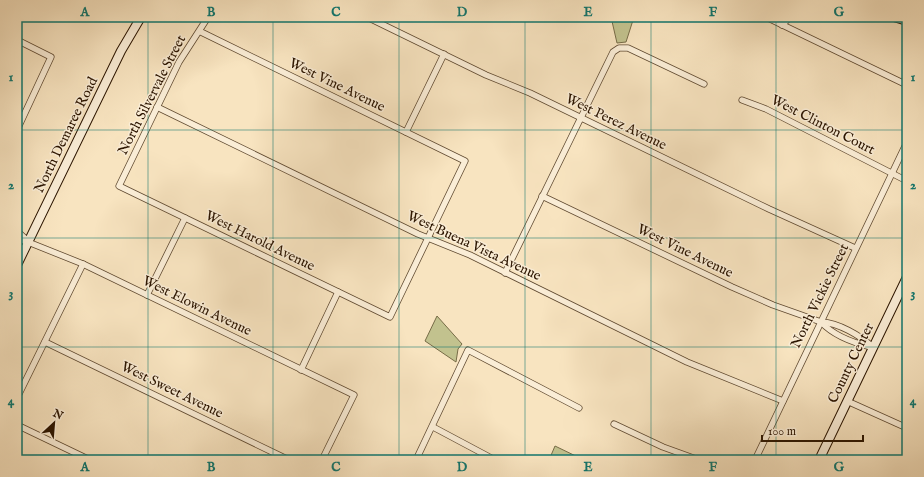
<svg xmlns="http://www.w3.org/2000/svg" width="924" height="477" font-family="'IM FELL English',serif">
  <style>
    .green { fill: #c2c28e; stroke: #776c47 }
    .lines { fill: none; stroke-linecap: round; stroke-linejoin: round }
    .street-casing { stroke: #5f4930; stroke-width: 7 }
    .secondary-casing { stroke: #2c1500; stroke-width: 10 }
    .street { stroke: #faedd6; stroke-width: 5.5 }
    .secondary { stroke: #faedd6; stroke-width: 8 }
    .grid { fill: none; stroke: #0f766e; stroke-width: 1; stroke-opacity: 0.55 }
    .labels { text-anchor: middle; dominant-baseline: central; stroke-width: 3; stroke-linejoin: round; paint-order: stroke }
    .street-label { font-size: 14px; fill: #2c1500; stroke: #faedd6 }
    .neatline { fill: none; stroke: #0f766e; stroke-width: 1.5 }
    .grid-label { font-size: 13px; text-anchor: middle; font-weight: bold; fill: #0f766e }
  </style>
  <rect width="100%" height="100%" fill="#f8e4c0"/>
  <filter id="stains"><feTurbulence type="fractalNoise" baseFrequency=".005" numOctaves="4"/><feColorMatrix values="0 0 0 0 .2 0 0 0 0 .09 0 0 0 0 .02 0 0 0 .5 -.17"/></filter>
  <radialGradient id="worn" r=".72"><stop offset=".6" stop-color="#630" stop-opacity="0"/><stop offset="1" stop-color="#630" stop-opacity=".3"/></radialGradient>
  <g class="green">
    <path d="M611,17h23l-8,25 -9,1z"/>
    <path d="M437,316l25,28 -4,5 -2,13 -31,-21z"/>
    <path d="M555,446l29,14h-35z"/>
  </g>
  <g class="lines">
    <defs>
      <g id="street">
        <path d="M367,17l119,58 44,18 239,116 86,39"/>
        <path d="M766,17l141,68"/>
        <path d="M782,25l8,-8"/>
        <path d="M199,31l266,130 -75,156 -271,-131 60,-124 29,-45"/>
        <path d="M17,40l34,17 -34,73"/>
        <path d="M742,100l24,9 141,72"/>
        <path d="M157,107l261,127 52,21 217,107 96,39"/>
        <path d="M406,132l38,-78"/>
        <path d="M542,196l190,91 41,18 48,17c18,1 38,13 52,25"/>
        <path d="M17,231l10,9"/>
        <path d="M17,239l11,3 55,22 271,131 -32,65"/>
        <path d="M505,273l108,-221 6,-4h9l76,36"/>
        <path d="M147,295l38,-77"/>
        <path d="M821,322c12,13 33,21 50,25"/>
        <path d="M45,342l244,118"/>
        <path d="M301,370l37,-78"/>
        <path d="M17,398l66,-134"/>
        <path d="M847,401l60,27"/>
        <path d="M614,424l49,23 36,13"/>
        <path d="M17,425l73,35"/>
        <path d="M433,427l62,33"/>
        <path d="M416,460l52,-110 111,58"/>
        <path d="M755,460l152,-318"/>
      </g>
      <g id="secondary">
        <path d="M894,17l13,4"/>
        <path d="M17,265l104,-214 20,-34"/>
        <path d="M819,460l88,-183"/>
      </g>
    </defs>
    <use href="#street" class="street-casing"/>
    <use href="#secondary" class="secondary-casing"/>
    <use href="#street" class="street"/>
    <use href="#secondary" class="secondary"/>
  </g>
  <path class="grid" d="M148,17v443M273,17v443M399,17v443M525,17v443M651,17v443M776,17v443M17,130h890M17,238h890M17,347h890"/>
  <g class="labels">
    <g class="street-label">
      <text transform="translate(337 85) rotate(26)">West Vine Avenue</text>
      <text transform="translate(152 95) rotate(-63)">North Silvervale Street</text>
      <text transform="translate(616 122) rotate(26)">West Perez Avenue</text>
      <text transform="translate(823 125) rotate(27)">West Clinton Court</text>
      <text transform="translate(66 135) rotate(-64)">North Demaree Road</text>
      <text transform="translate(260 241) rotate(26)">West Harold Avenue</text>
      <text transform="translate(474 246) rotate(25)">West Buena Vista Avenue</text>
      <text transform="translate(685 251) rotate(26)">West Vine Avenue</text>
      <text transform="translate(820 296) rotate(-64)">North Vickie Street</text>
      <text transform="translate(197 306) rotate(26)">West Elowin Avenue</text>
      <text transform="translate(851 363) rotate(-64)">County Center</text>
      <text transform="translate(172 390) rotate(26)">West Sweet Avenue</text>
    </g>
  </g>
  <rect width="924" height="477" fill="none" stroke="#f8e4c0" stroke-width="44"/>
  <g transform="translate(54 423) rotate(26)" stroke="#faedd6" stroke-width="3" paint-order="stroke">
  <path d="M0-3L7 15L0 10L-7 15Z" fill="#2c1500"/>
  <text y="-6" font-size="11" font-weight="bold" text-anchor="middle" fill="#2c1500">N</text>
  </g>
  <path d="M762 435v6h101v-6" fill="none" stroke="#2c1500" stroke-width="2"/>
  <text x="768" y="435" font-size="12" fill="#2c1500" stroke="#faedd6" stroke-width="3" paint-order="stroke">100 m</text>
  <rect x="22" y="22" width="880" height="433" class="neatline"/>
  <g class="grid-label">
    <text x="85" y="16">A</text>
    <text x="211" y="16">B</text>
    <text x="336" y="16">C</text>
    <text x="462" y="16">D</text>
    <text x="588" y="16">E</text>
    <text x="713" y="16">F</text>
    <text x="839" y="16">G</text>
    <text x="11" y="81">1</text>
    <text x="913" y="81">1</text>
    <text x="11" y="189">2</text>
    <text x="913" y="189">2</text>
    <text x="11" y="297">3</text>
    <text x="913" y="297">3</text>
    <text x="11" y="405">4</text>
    <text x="913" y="405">4</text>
    <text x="85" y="471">A</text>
    <text x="211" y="471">B</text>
    <text x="336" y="471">C</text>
    <text x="462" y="471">D</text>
    <text x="588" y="471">E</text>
    <text x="713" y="471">F</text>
    <text x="839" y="471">G</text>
  </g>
  <rect width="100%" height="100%" filter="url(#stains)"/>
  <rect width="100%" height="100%" fill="url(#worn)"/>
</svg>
